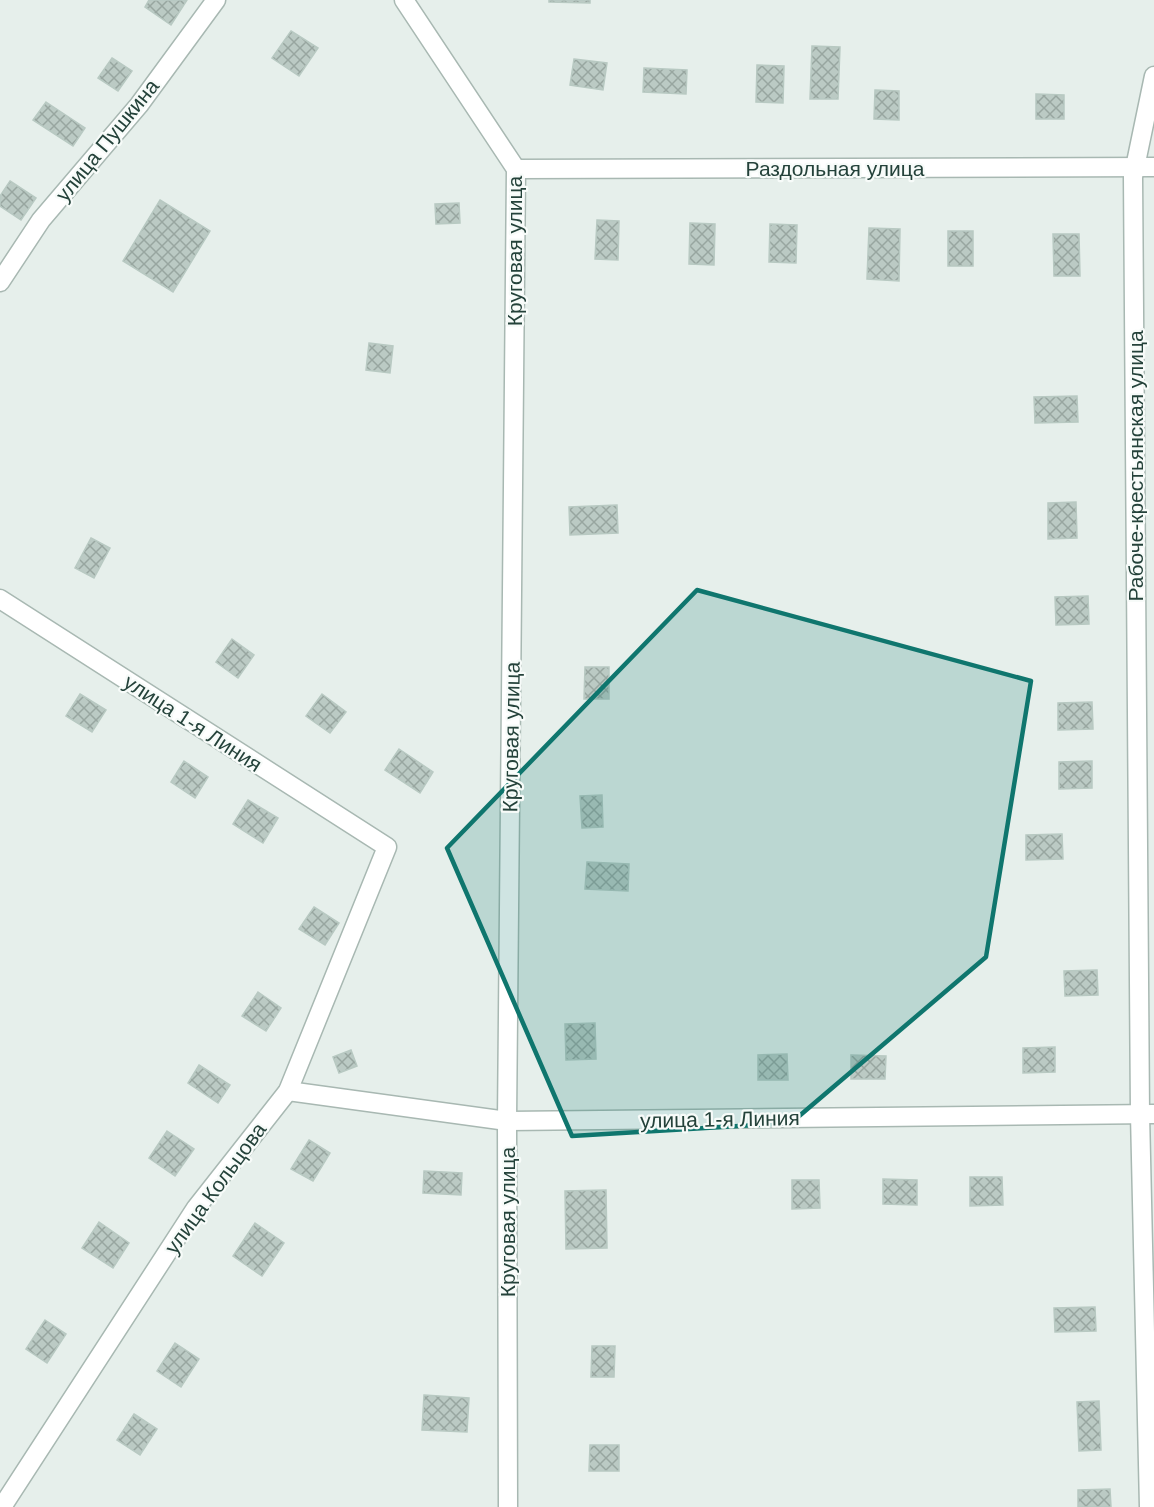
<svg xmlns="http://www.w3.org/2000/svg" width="1154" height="1507" font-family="Arial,sans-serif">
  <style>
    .building { fill: url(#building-cross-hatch); stroke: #b8c9c2; stroke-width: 1.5 }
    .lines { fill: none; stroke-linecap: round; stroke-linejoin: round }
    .street-casing { stroke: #a8b8b2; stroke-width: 21 }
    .street { stroke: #fff; stroke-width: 18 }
    .marked { fill: #0f766e; fill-opacity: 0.2; stroke: #0f766e; stroke-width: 4.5; stroke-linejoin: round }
    .labels { text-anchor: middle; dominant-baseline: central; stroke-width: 4.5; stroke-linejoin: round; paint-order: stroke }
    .street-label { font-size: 21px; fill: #24423a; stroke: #f7fbf9 }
  </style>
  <defs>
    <pattern id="building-cross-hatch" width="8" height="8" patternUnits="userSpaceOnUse" patternTransform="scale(1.5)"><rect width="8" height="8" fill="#bbcac4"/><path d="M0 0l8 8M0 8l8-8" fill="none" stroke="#98a6a0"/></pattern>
  </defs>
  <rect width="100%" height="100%" fill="#e6efeb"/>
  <g class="building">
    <path d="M149,0h38l-16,25 -26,-18z"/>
    <path d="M549,0h41v3l-41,-1z"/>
    <path d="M291,31l27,17 -19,28 -27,-18z"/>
    <path d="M812,46l28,1 -2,52h-28z"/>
    <path d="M112,58l20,13 -14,20 -20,-13z"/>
    <path d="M574,59l33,4 -4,27 -33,-5z"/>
    <path d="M757,65l27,1 -1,37 -27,-1z"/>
    <path d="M644,68l43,2 -1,24 -43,-2z"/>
    <path d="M875,90l24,1v29l-25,-1z"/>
    <path d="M1036,94l28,1v24h-28z"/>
    <path d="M46,102l39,26 -12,18 -40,-26z"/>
    <path d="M10,181l26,17 -15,22 -21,-14v-10z"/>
    <path d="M160,200l50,31 -37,61 -50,-31z"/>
    <path d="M459,203l1,20 -24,1 -1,-20z"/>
    <path d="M597,220l22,1 -1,39 -23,-1z"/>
    <path d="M690,223l25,1 -1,41 -25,-1z"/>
    <path d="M770,224l27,1 -1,38 -27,-1z"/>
    <path d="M869,228l31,1 -1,52 -32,-2z"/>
    <rect x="948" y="231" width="25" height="35"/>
    <path d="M1053,234h26l1,42h-26z"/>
    <path d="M369,343l24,3 -3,27 -24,-3z"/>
    <path d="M1077,396l1,26 -43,1 -1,-26z"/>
    <path d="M1076,502l1,36 -29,1v-36z"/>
    <path d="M617,505l1,28 -48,2 -1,-28z"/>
    <path d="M91,538l19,10 -16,30 -19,-10z"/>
    <path d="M1088,596l1,28 -33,1 -1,-28z"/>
    <path d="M232,639l22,16 -16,23 -22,-16z"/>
    <path d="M585,667h24v32h-25z"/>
    <path d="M80,694l26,16 -14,22 -26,-16z"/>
    <path d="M322,694l24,18 -16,21 -24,-17z"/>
    <path d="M1092,702l1,27 -35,1v-27z"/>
    <path d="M399,749l34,23 -13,21 -35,-23z"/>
    <path d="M184,761l24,16 -13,21 -24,-16z"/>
    <path d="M1092,761v27l-33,1v-27z"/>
    <path d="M602,795l1,32 -21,1 -2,-32z"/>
    <path d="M248,800l30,18 -15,25 -30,-19z"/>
    <path d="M1062,834l1,25 -37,1v-25z"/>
    <path d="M587,862l42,2 -1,27 -43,-2z"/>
    <path d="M314,907l25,16 -14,22 -26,-16z"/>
    <path d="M1097,970l1,25 -33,1 -1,-25z"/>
    <path d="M258,992l23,16 -15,23 -24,-15z"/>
    <path d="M595,1023l1,36 -30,1 -1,-36z"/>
    <path d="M1055,1047v25l-32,1v-25z"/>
    <path d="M351,1050l6,16 -18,7 -6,-16z"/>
    <path d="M787,1054l1,26h-30v-25z"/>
    <path d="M851,1055l35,1 -1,23h-34z"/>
    <path d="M199,1065l31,20 -12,18 -30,-20z"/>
    <path d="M167,1131l27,18 -19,27 -26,-18z"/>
    <path d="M309,1140l21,13 -17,28 -22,-12z"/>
    <path d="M424,1171l38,2 -1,22 -38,-2z"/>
    <path d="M970,1177h32l1,28 -33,1z"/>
    <path d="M883,1179l34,1v25l-34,-1z"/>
    <path d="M792,1180h27l1,28 -28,1z"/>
    <path d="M606,1190l1,58 -41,1 -1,-58z"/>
    <path d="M99,1222l30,21 -16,25 -31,-20z"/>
    <path d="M255,1223l29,20 -22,33 -29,-20z"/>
    <path d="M1095,1307l1,24 -41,1 -1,-24z"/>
    <path d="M45,1320l21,14 -19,29 -21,-14z"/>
    <path d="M175,1343l24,16 -18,28 -24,-16z"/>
    <path d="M592,1346h23l-1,31h-23z"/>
    <path d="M424,1395l45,3 -2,34 -45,-2z"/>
    <path d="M1099,1401l2,49 -22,1 -2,-49z"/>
    <path d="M134,1414l23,15 -17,26 -23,-15z"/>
    <path d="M590,1445h29v26h-30z"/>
    <path d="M1110,1489l1,18h-33v-17z"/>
  </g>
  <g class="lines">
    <defs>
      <g id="street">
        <path d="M404,0l112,169 -9,952 1,386"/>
        <path d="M516,169l638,-2"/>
        <path d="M0,282l41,-62 98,-115 77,-105"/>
        <path d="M0,599l387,248 -99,244 -92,117 -194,299"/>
        <path d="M288,1091l219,30 647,-7"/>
        <path d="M1149,1507l-9,-393 -7,-937 21,-101"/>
      </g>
    </defs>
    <use href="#street" class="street-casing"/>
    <use href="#street" class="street"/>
  </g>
  <path class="marked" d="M697,590l334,91 -45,276 -195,166 -219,13 -125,-288z"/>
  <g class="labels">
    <g class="street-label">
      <text transform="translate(107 140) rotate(-51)">улица Пушкина</text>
      <text x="835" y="168">Раздольная улица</text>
      <text transform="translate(514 251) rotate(-90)">Круговая улица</text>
      <text transform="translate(1135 466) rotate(-90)">Рабоче-крестьянская улица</text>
      <text transform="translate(193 723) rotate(33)">улица 1-я Линия</text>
      <text transform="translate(511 737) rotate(-89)">Круговая улица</text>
      <text transform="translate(720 1119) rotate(-1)">улица 1-я Линия</text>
      <text transform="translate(215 1188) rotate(-54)">улица Кольцова</text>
      <text transform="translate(507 1222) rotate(-90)">Круговая улица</text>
    </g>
  </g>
</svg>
